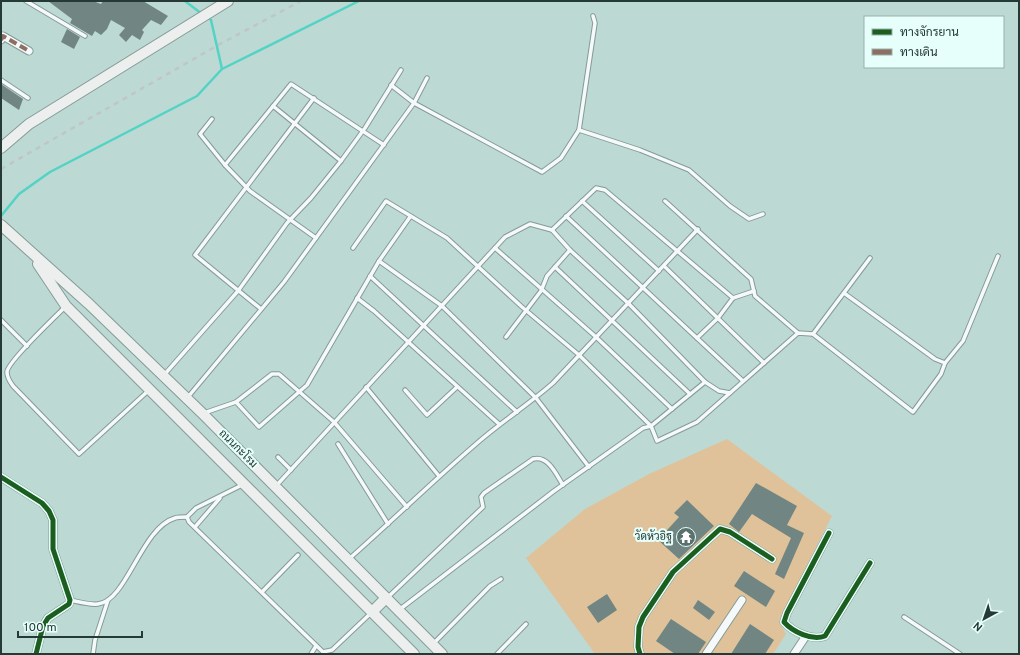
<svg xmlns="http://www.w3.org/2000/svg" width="1020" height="655" font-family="Overpass,Sarabun,sans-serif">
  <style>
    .green { fill: #dfc299 }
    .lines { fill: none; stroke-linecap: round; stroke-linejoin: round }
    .stream { stroke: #53d3c4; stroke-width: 2.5 }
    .building { fill: #718683 }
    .lane-casing { stroke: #859b97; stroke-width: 5.5 }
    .street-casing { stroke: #859b97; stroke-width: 9 }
    .secondary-casing { stroke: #859b97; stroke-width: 12 }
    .lane { stroke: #f5f9f9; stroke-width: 3.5 }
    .street { stroke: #f5f9f9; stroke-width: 7 }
    .secondary { stroke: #edefef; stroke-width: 10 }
    .rail { stroke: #bfc6c5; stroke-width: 2.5; stroke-dasharray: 5 5; stroke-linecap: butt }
    .quiet { stroke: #8d6e63; stroke-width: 4; stroke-dasharray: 8 4; stroke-linecap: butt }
    .cycleway-casing { stroke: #e7fffa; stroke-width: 8 }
    .cycleway { stroke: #1b5e20; stroke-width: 5 }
    .labels { text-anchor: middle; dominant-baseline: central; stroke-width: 4; stroke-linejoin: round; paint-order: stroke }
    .street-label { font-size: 11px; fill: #253935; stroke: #e7fffa }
    .poi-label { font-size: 11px; fill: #253935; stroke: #e7fffa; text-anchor: end }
  </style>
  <rect width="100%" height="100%" fill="#bdd9d4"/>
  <path class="green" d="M727,439l105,77 -53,105 7,13 -13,20h-178l-69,-96 59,-49 64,-35z"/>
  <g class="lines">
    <g class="stream">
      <path d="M185,1l17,13"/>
      <path d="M208,18l3,2 11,49"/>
      <path d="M1,216l18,-22 31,-22 147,-76 25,-27 137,-68"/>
    </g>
  </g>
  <g class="building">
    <path d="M48,1h45l8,3 2,-3h40l25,15 -7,9 -10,-5 -9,10 2,2 -4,8 -8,-5 -6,7 -7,-7 6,-7 -14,-8 -4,9 -6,6 -6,-4 -3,5 -22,-13 2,-4z"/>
    <path d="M67,29l13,8 -6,12 -13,-7z"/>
    <path d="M1,84l22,15 -4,11 -18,-12z"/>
    <path d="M756,483l41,23 -10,19 17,8 -20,46 -9,-5 16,-36 -39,-24 -13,18 -10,-8z"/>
    <path d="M687,500l27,26 -35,33 -21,-19 21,-23 -5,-4z"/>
    <path d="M744,571l31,20 -9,16 -32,-21z"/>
    <path d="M607,594l10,16 -19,13 -11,-16z"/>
    <path d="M698,600l17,12 -6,8 -16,-12z"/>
    <path d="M671,619l35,23 -8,12h-23l-19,-13z"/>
    <path d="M750,624l24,16 -9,14h-34z"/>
  </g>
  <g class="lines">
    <defs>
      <g id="lane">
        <path d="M26,1l59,35"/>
        <path d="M1,80l27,18"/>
        <path d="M391,85l23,18 128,69 19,-14 18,-28 16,-107 -2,-7"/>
        <path d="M273,106l68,55"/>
        <path d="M212,119l-12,15 25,31 25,26 66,47"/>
        <path d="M579,130l61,20 49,20 41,36 19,13 14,-5"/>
        <path d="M225,165l66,-81 93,61"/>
        <path d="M582,201l77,70"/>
        <path d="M665,201l86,78 4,17 43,37"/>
        <path d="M566,216l177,165"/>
        <path d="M552,230l18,20 59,54 76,78"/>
        <path d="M353,248l33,-47 61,37 75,69 57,48 72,71 6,15 40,-19 33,-29"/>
        <path d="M495,248l101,89 76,72"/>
        <path d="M379,261l63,45 94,92 53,69"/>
        <path d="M664,266l100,97"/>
        <path d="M555,267l135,127"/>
        <path d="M370,276l147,136"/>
        <path d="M357,298l17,13 125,113"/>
        <path d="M733,298l21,-7"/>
        <path d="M65,307c-9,9 -58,55 -58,65 0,5 3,10 6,14l66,68 69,-63"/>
        <path d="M261,309l-66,-54 119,-157"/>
        <path d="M1,320l26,26"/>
        <path d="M813,334l100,78 28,-38 4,-11 -10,-4 -91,-66"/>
        <path d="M506,337l35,-46 6,-15 23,-26"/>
        <path d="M945,363l18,-22 35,-85"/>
        <path d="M164,375l74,-84 49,-68 24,-25 30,-37 24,-33 36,-58"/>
        <path d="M366,387l73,89"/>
        <path d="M405,390l22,25 30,-28"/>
        <path d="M188,397l96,-115 130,-179 13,-25"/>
        <path d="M236,402l23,25 48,-42 72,-124 31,-44"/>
        <path d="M204,413l32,-11 36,-28h7l55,48 73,85"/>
        <path d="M338,444l50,80"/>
        <path d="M278,457l13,13"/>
        <path d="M242,485l-46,23 -9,9 2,5 134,130 9,-2 39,-37"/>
        <path d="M276,486l229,-249 25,-13 22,6 44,-42 9,2 128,108 -15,20 -21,20"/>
        <path d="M195,527l25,-29"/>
        <path d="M349,559c43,-38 84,-78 127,-115 25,-22 52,-39 77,-61l145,-154"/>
        <path d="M262,592l36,-37"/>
        <path d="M387,598l96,-91 -2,-10 3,-4 49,-34c15,-4 23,15 30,26"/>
        <path d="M70,600c9,2 19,5 28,4 29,-3 43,-76 77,-86 3,-1 8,-1 12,-1"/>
        <path d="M399,610l155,-119 89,-63 8,-2 54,-44 14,9 11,2 68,-60 15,1 57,-76"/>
        <path d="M904,617l56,37"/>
        <path d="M433,644l57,-58 11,-7"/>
        <path d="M93,654l2,-14 13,-40"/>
        <path d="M311,654l5,-8"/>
        <path d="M497,654l29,-30"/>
      </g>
      <g id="street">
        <path d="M1,40l2,-4 26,15"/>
        <path d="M1,477l41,26 7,8 4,9v29l17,51 -1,4 -21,14 -5,8 -7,28"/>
        <path d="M829,533l-42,80 -3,9c9,10 28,19 41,14l45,-73"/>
        <path d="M640,654l-2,-7 1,-20 4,-10 30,-45 47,-43 10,3 42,27"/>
        <path d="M706,654l36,-54"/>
        <path d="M794,654l12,-18"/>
      </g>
      <g id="secondary">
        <path d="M1,148l28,-24 199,-123"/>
        <path d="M1,225l88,79 114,110 239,240"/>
        <path d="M38,264l28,42 348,348"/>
        <path d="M372,612l14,-14"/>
      </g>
    </defs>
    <use href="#lane" class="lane-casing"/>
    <use href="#street" class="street-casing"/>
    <use href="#secondary" class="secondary-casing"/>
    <use href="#lane" class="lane"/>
    <use href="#street" class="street"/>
    <use href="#secondary" class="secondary"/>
    <path class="rail" d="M1,169l219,-125 81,-43"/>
    <path class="quiet" d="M1,40l2,-4 26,15"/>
    <defs>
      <g id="cycleway">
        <path d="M1,477l41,26 7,8 4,9v29l17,51 -1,4 -21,14 -5,8 -7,28"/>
        <path d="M829,533l-42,80 -3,9c9,10 28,19 41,14l45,-73"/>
        <path d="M640,654l-2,-7 1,-20 4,-10 30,-45 47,-43 10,3 42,27"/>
      </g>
    </defs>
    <use href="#cycleway" class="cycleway-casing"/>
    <use href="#cycleway" class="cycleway"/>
  </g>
  <defs>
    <symbol id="temple-disc" viewBox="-11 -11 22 22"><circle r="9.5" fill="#5a716d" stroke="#e7fffa"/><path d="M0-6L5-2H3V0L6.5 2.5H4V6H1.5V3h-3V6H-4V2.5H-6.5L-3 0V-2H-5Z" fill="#fff"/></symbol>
  </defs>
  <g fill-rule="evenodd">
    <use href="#temple-disc" x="675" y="526" width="22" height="22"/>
  </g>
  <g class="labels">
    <g class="street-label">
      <text transform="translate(238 449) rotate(45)">ถนนกะโรม</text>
    </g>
    <g class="poi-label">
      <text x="672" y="537">วัดหัวอิฐ</text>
    </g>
  </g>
  <rect width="1020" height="655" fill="none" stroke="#253935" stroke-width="4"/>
  <rect x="864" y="16" width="140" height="52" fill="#e7fffa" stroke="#99b0ab"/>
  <rect x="872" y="29" width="20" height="6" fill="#1b5e20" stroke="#99b0ab"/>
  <text x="900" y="36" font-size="12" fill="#253935">ทางจักรยาน</text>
  <rect x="872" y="49" width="20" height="6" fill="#8d6e63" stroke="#99b0ab"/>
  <text x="900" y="56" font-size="12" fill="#253935">ทางเดิน</text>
  <g transform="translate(984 619) rotate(220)" stroke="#e7fffa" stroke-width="3" paint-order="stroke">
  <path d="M0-3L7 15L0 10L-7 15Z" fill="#253935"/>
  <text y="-6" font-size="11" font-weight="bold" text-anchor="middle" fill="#253935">N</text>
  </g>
  <path d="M18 631v6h124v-6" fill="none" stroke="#253935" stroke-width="2"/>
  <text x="24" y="631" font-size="12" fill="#253935" stroke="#e7fffa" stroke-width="3" paint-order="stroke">100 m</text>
</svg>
